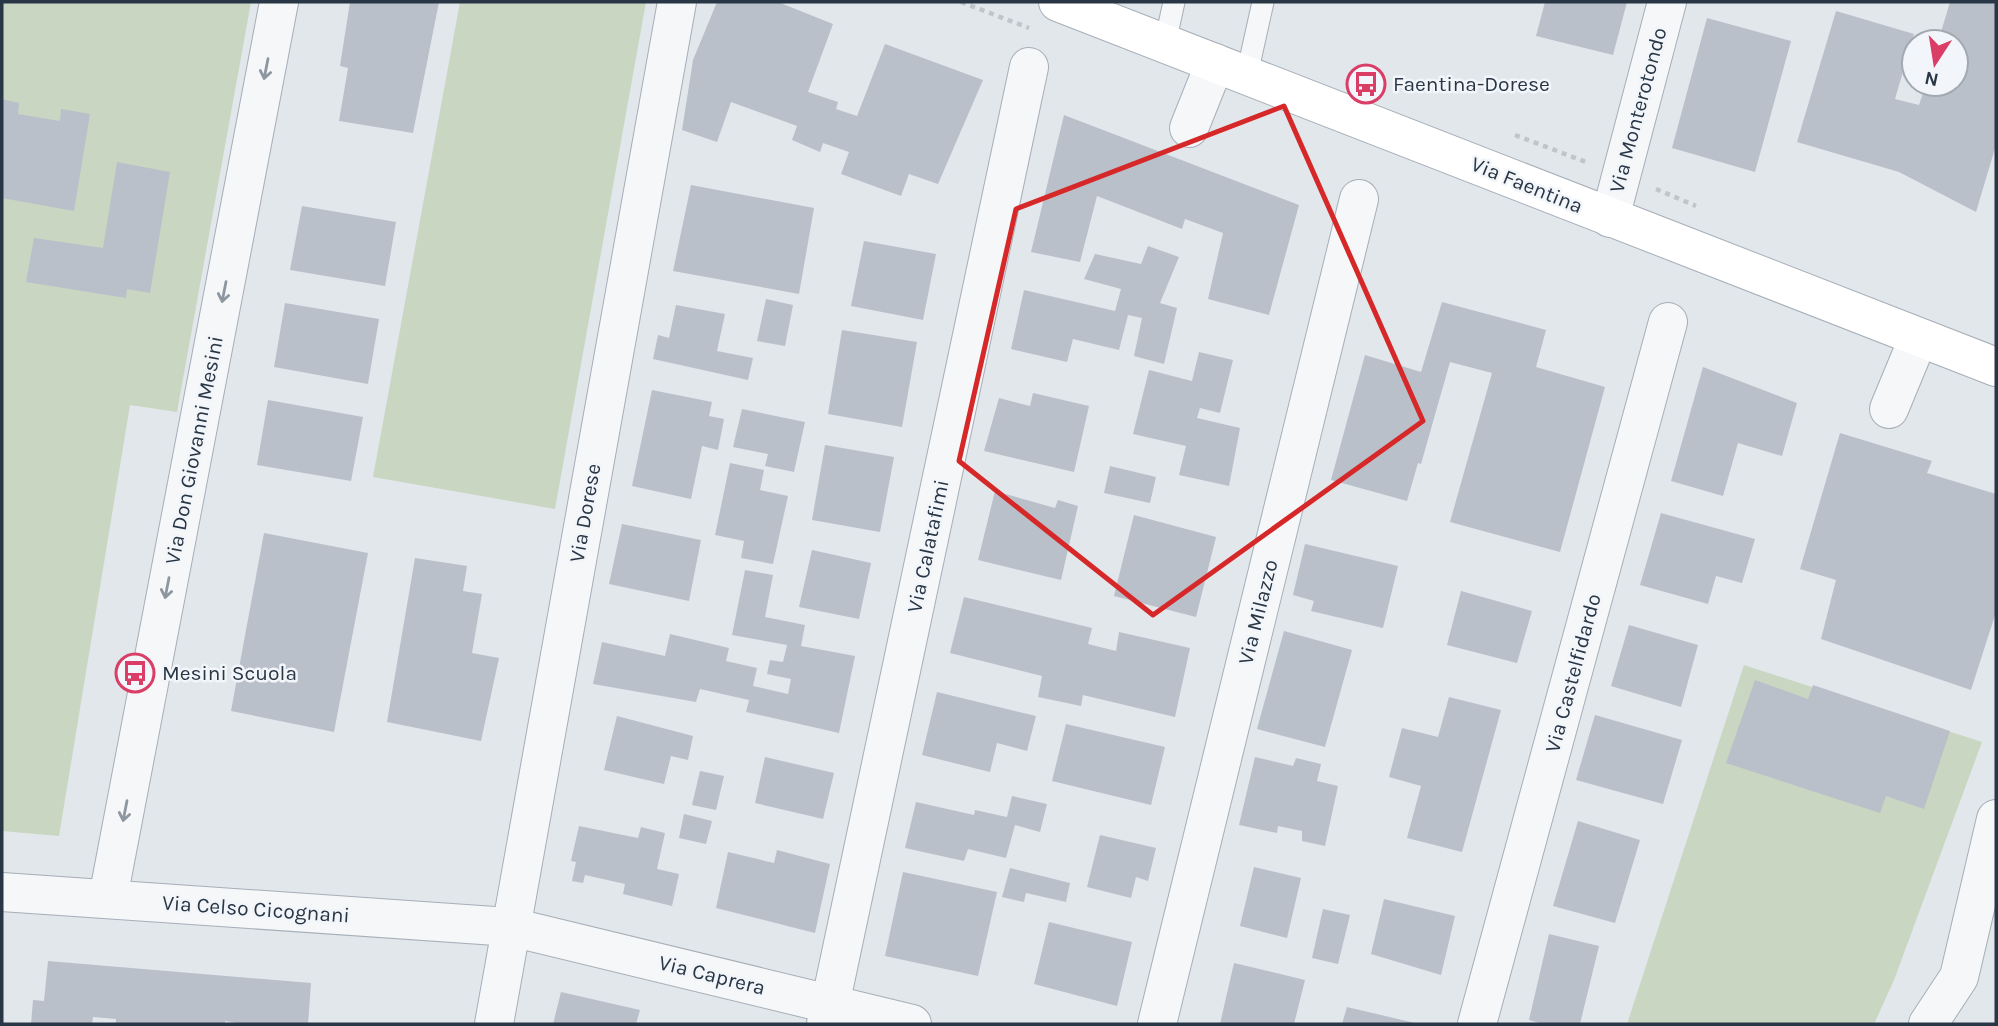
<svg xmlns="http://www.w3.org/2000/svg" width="1998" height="1026" font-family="Karla,sans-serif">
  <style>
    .green { fill: #c9d6c2 }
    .building { fill: #b9c0ca }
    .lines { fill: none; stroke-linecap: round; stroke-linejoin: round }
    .lane-casing { stroke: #a6aeb7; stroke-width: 23 }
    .street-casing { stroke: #a6aeb7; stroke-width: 40 }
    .secondary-casing { stroke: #a6aeb7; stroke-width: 40 }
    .path { stroke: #c0c5ca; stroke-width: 4.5; stroke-dasharray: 5 5; stroke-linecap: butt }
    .lane { stroke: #f5f7f9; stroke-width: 21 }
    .street { stroke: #f5f7f9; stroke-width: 38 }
    .secondary { stroke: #fff; stroke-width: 38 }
    .oneway { stroke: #8e969f }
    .marked { fill: none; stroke: #d62828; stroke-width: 5; stroke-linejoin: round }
    .labels { text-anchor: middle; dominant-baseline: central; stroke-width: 5; stroke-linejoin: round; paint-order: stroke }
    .poi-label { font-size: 21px; fill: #283645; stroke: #f2f5f9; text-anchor: start }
    .street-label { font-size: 21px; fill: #283645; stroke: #f2f5f9 }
  </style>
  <rect width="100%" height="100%" fill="#e2e7ec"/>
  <g class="green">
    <path d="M2,2h249l-74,410 -47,-7 -71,431 -57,-5z"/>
    <path d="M460,2h186l-91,507 -182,-32z"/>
    <path d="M1744,665l238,77 -88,238 -20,44h-247z"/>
  </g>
  <g class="building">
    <path d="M350,2h89l-26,131 -74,-12 9,-53 -8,-2z"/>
    <path d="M717,2h61l55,22 -25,68 30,10 -2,7 21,7 28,-72 98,36 -45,104 -29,-10 -8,22 -60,-22 8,-22 -26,-9 -3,9 -28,-12 5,-14 -66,-24 -14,40 -35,-12 11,-70z"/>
    <path d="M1545,2h82l-14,53 -77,-19z"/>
    <path d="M1950,2h46v143l-20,67 -77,-40 -102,-30 39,-131 78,23 -19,65 24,6 7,-21h30v-42h-18z"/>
    <path d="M1707,18l84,23 -36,131 -83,-24z"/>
    <path d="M2,99l17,4 -1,11 42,7 1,-12 29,5 -16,97 -72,-13z"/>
    <path d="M1064,115l235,90 -30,110 -61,-16 15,-66 -38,-14 -3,10 -85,-33 -17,66 -49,-10z"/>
    <path d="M117,162l53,10 -20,121 -23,-4 -1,9 -100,-16 8,-44 69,10z"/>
    <path d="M691,185l123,23 -15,86 -126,-23z"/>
    <path d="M302,206l94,16 -11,64 -95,-16z"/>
    <path d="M864,241l72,13 -13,66 -72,-14z"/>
    <path d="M1148,246l31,11 -19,46 17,5 -13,56 -30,-8 8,-38 -14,-3 -9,35 -46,-11 -6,23 -56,-13 13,-59 91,21 6,-22 -37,-10 11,-25 46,10z"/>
    <path d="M766,299l27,6 -8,41 -28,-5z"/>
    <path d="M1442,302l104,28 -10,37 69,20 -45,165 -110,-30 42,-149 -42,-11 -29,102 -3,-1 -11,38 -76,-21 34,-125 56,17z"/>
    <path d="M285,303l94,16 -11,65 -94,-17z"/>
    <path d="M676,305l49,9 -8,37 36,7 -5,22 -95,-21 5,-24 11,3z"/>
    <path d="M842,330l75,12 -15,85 -74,-13z"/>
    <path d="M1199,352l34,8 -13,53 -20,-5 -3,10 43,10 -11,58 -50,-11 7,-29 -53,-12 16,-64 43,11z"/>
    <path d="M1703,367l94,36 -15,53 -44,-13 -15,53 -52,-15z"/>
    <path d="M652,390l60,12 -3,14 15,3 -6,31 -16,-4 -11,53 -59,-13z"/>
    <path d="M1033,393l56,13 -15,66 -90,-21 15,-53 31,8z"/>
    <path d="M268,400l95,17 -12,64 -94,-16z"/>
    <path d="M742,409l63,13 -11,50 -29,-6 3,-12 -35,-7z"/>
    <path d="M1840,433l92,28 -5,12 69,21v118l-25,78 -150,-51 15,-59 -36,-11z"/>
    <path d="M825,445l69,12 -14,75 -68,-12z"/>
    <path d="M730,463l34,7 -4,20 28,6 -15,68 -32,-6 3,-17 -29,-6z"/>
    <path d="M1110,466l46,11 -6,26 -46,-10z"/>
    <path d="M995,491l60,17 3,-8 20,6 -17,74 -83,-20z"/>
    <path d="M1661,513l94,26 -13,44 -26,-7 -8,28 -68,-19z"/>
    <path d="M1134,515l82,22 -20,80 -82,-21z"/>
    <path d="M622,524l79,16 -12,61 -80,-17z"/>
    <path d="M264,533l104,20 -34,179 -103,-21z"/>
    <path d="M1305,544l93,22 -15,62 -72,-17 3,-10 -21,-6z"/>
    <path d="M812,550l59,13 -12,56 -60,-12z"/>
    <path d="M415,558l52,8 -4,25 19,3 -10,59 27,5 -18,83 -94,-19z"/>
    <path d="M745,570l28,5 -8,42 40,8 -4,21 54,10 -16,77 -93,-21 3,-12 -49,-11 -4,13 -103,-18 9,-42 63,14 5,-22 59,14 -3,13 31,7 -4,18 35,8 3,-15 -24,-5 3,-14 13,2 4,-17 -55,-10z"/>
    <path d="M1461,591l71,20 -15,52 -70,-18z"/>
    <path d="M964,597l128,31 -4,16 28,7 3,-19 71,16 -15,69 -92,-22 -2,11 -43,-9 4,-21 -92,-23z"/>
    <path d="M1629,625l69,20 -17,62 -70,-21z"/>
    <path d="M1284,631l68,19 -27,97 -68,-18z"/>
    <path d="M1755,680l53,19 5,-14 137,46 -26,78 -38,-13 -6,17 -154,-50z"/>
    <path d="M937,692l99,24 -9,35 -30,-8 -7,29 -68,-17z"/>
    <path d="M1449,697l52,13 -39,142 -55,-14 14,-52 -32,-9 13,-49 36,9z"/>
    <path d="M1595,715l87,25 -19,64 -87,-24z"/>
    <path d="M617,716l76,20 -5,24 -17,-4 -7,28 -60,-14z"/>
    <path d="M1066,724l99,23 -14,58 -99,-24z"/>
    <path d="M765,757l69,16 -11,46 -68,-16z"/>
    <path d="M1255,757l38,9 3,-8 25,6 -4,17 21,5 -13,60 -23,-5v-10l-24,-5 -1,7 -38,-8z"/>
    <path d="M700,771l24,5 -8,34 -24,-5z"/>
    <path d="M1012,796l35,8 -7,28 -25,-7 -9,33 -38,-9 -4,12 -59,-13 11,-46 58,13 1,-5 32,7z"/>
    <path d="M684,814l28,7 -6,23 -27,-6z"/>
    <path d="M1578,821l62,19 -25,83 -62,-17z"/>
    <path d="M579,826l59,12 3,-11 24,6 -8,36 22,5 -7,32 -49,-12 2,-10 -40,-9 -2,8 -11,-2 4,-19 -5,-1z"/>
    <path d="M1100,835l56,13 -8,33 -12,-4 -5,21 -44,-11z"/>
    <path d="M777,850l53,14 -15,69 -99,-25 12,-56 46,11z"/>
    <path d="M1254,867l47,11 -14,60 -47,-12z"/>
    <path d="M1010,868l60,15 -4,19 -40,-9 -2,9 -22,-5z"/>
    <path d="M903,872l94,20 -19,84 -93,-20z"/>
    <path d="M1384,899l71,17 -14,59 -70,-21z"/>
    <path d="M1323,909l27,6 -12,49 -26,-6z"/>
    <path d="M1049,922l83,20 -15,64 -83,-22z"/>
    <path d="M1549,934l50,12 -19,78h-37l-14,-4z"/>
    <path d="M48,961l263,22 -3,41h-66l-17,-3v3h-109v-5l-23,-2 -1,7h-61l2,-24 11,1z"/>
    <path d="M1234,963l71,17 -11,44h-74z"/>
    <path d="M561,992l79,18 -4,14h-83z"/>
    <path d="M1347,1007l68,16v1h-73z"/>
  </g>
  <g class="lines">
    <defs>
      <g id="lane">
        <path d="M1165,43l9,-41"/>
        <path d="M1247,74l16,-72"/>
      </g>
      <g id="street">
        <path d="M1189,128l26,-65"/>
        <path d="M1610,218l57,-216"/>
        <path d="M1889,409l29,-70"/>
        <path d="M2,892l509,35 401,97"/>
        <path d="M108,898l171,-896"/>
        <path d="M494,1024l183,-1022"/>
        <path d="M826,1024l203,-957"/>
        <path d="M1157,1024l202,-825"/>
        <path d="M1477,1024l191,-702"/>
        <path d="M1928,1024l31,-47 37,-158"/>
      </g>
      <path id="secondary" d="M1058,2l938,365"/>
    </defs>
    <use href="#lane" class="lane-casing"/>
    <use href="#street" class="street-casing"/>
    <use href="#secondary" class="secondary-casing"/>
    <g class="path">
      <path d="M961,2l68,26"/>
      <path d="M1515,135l71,27"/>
      <path d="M1656,189l40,17"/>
    </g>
    <use href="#lane" class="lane"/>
    <use href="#street" class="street"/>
    <use href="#secondary" class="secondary"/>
  </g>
  <defs><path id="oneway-shaft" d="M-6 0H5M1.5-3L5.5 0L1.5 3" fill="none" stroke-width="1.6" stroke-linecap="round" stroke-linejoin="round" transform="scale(1.75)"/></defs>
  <g class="oneway">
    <use href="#oneway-shaft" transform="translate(266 69) rotate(101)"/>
    <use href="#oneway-shaft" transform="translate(224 292) rotate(101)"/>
    <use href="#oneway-shaft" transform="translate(167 588) rotate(101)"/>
    <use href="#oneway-shaft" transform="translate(125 811) rotate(101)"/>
  </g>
  <path class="marked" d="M1284,106l139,315 -270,194 -194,-154 57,-252z"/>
  <defs>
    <symbol id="bus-ring" viewBox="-11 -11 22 22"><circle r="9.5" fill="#f2f5f9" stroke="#da3d65" stroke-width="1.5"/><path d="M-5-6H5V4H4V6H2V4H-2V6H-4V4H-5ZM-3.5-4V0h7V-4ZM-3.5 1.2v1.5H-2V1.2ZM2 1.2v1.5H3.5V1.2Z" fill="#da3d65"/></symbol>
  </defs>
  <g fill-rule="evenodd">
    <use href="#bus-ring" x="1344" y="62" width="44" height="44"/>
    <use href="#bus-ring" x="113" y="651" width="44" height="44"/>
  </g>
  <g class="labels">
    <g class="poi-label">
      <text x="1393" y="84">Faentina-Dorese</text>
      <text x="162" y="673">Mesini Scuola</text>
    </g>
    <g class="street-label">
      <text transform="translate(1638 110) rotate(-75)">Via Monterotondo</text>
      <text transform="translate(1527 185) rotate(22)">Via Faentina</text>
      <text transform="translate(194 450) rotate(-79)">Via Don Giovanni Mesini</text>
      <text transform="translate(585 513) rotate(-80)">Via Dorese</text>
      <text transform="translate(928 546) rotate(-78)">Via Calatafimi</text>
      <text transform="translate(1258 612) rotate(-76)">Via Milazzo</text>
      <text transform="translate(1573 673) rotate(-75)">Via Castelfidardo</text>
      <text transform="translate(256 909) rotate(4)">Via Celso Cicognani</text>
      <text transform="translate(712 975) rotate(14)">Via Caprera</text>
    </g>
  </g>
  <rect width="1998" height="1026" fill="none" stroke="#283645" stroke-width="7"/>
  <g transform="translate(1935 63) rotate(192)"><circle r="33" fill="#f2f5f9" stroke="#a1a9b1" stroke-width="2"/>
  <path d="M0-5L12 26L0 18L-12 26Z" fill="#da3d65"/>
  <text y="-10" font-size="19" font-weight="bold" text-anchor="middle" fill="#283645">N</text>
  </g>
</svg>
